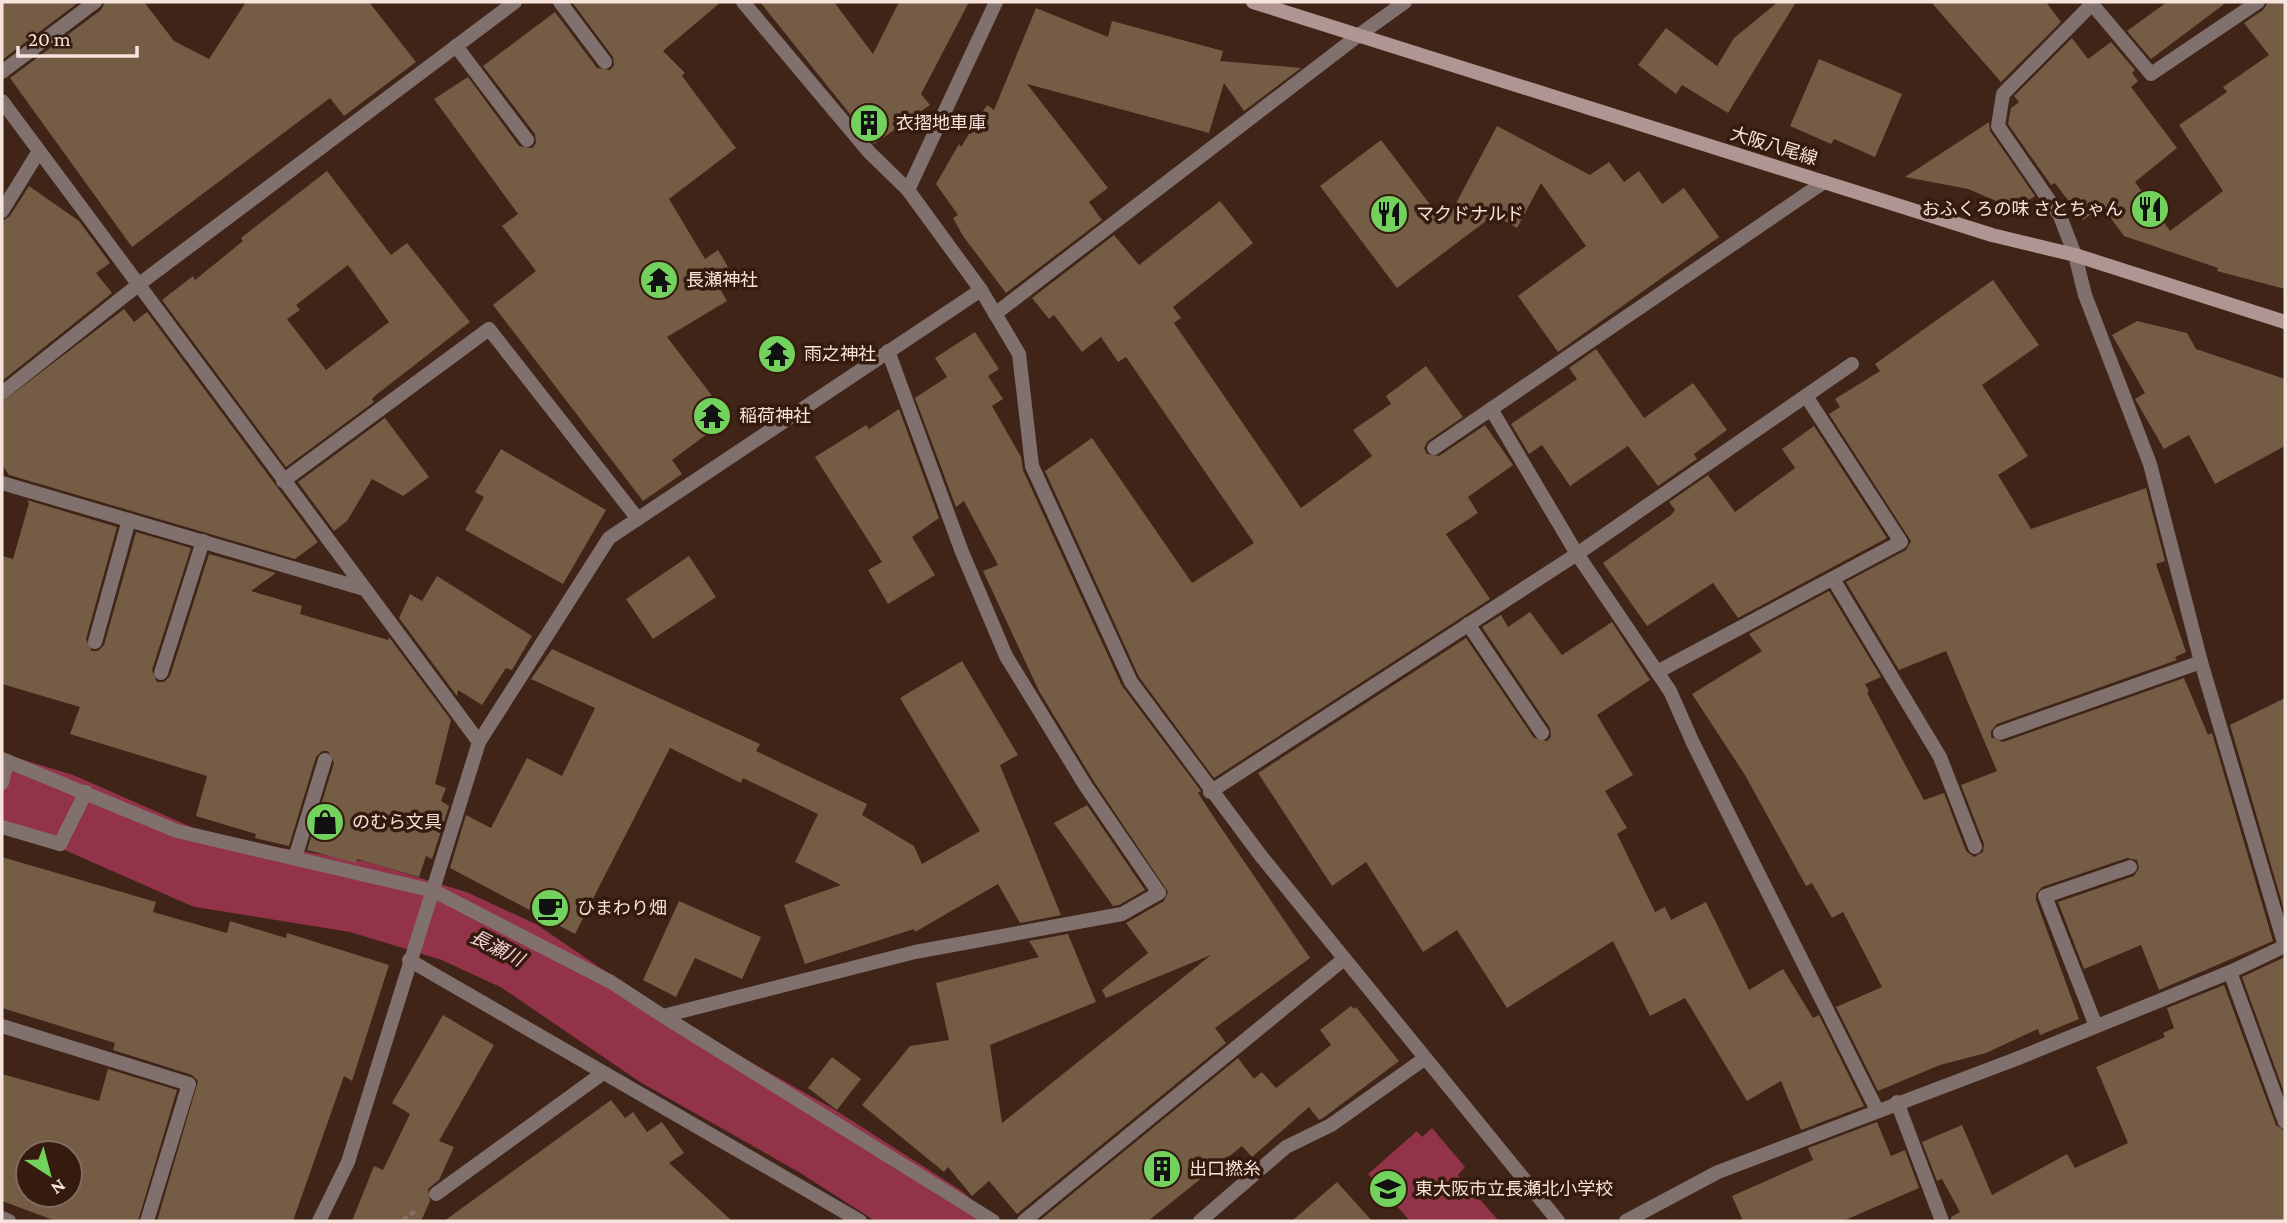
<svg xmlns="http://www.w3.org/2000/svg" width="2287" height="1223" font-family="'Crimson Pro','Noto Sans JP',serif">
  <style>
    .water { fill: #92334a }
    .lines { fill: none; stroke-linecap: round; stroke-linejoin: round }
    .river { stroke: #92334a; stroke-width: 72 }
    .building { fill: #745c45; fill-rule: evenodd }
    .path { stroke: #876f64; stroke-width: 4.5; stroke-dasharray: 7 3.5; stroke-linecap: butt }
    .lane { stroke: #80706e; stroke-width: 14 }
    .street { stroke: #80706e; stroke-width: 14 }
    .secondary { stroke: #b09692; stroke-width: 14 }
    .labels { text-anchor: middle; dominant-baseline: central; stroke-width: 7; stroke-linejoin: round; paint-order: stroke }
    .poi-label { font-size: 18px; fill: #f6e3db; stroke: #351b0e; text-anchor: start }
    .street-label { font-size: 18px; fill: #f6e3db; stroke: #351b0e }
    .water-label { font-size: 19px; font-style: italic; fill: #efd3d6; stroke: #351b0e }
  </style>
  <rect width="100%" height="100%" fill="#3f2417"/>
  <path class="water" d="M1432,1128l33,39 -7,8 41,46h-89l-42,-47 49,-43 5,6z"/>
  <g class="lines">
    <path class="river" d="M2,791l59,18 143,63 155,25 95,29 65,30 141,96 157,89 125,80"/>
  </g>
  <g class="building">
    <path d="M2,2h77l-77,58z"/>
    <path d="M105,2h39l30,39 35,18 37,-57h123l47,60 -72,54 -14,-18 -198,149 -122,-169 91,-68z"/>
    <path d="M572,2h149l-58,49 22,22 -3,3 54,72 -67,51 36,60 13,-9 19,32 -16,9 6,10 -60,36 62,81 -57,42 10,14 -39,27 -150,-196 43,-34 -34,-45 16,-12 -84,-115 34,-22 51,69 13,2 4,-5 -1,-9 -52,-68 72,-54 42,56 13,2 4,-5 -1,-8z"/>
    <path d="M760,2h74l39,52 26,-52h70l-48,92 9,11 -56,39z"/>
    <path d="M1778,2h18l-68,111 -46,-28 -6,9 -38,-29 28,-37 51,38 17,-28z"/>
    <path d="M1931,2h115l15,20 -60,60z"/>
    <path d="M2167,2h60l-76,57 -24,-28z"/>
    <path d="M2268,2h17v287l-68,-18 1,-3 -94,-32 -22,-30 -19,14 -28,-37 -4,2 -43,-61 3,-16 8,-6 -5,-6 58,-58 16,21 23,-17 24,28 -3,3 6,8 -7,6 46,61 -42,34 35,49 53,-40 -44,-66 48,-33 -4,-5 46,-32 -25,-32 19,-13z"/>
    <path d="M1036,8l72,29 4,-16 111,30 -3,10 81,7 -57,43 -20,-28 -15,50 -182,-49 81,104 -19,14 13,18 -96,73 -43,-57 -10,-18 5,-3 -22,-31 23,-40 2,3 26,-42 7,5z"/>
    <path d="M1819,59l83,35 -27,63 -41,-18 -3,5 -41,-18z"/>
    <path d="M1989,122l1,9 45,65 -20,13 -47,-20 -63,-12z"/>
    <path d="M1497,126l93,49 19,-13 15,20 15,-11 23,33 22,-16 35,49 -161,115 -40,-56 68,-50 -45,-63 -24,45 -23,-13 -97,73 -77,-102 61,-46 64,84z"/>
    <path d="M327,171l64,84 16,-12 63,79 -94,73 -4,4 2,3 -88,65 -124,-167 31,-24 2,4 48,-39 -2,-3zM348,265l41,57 -63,48 -39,-51 13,-9 -4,-5z"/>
    <path d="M29,186l50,35 31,42 -14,10 16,20 -110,88v-160l8,-5z"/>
    <path d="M1220,201l33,42 -80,64 8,11 -7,5 127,185 71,-52 -19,-26 38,-26 -5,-8 40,-30 37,51 -35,24 -4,7 3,6 12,2 46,-31 28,40 -45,32 10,16 -32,21 44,65 -276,179 -75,-101 -94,-206 47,-33 100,145 62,-40 -128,-186 -8,5 -17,-25 -19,15 -28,-37 -5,4 -17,-21 82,-63 25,30z"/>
    <path d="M1993,280l46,65 -57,40 46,71 -30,19 33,54 115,-41 19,73 -9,3 30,88 -11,5 2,3 -180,64 -6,7v6l12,5 181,-64 24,57 4,-2 61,208 -114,49 -18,-45 -57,24 -26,-67 76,-26 5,-8 -2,-8 -10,-2 -85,29 -6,7v6l43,119 -39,16 -2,-6 -52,24 -46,12 -62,26 -42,-84 46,-20 -39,-75 -11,6 -20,-35 -6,3 -61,-111 -53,-81 70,-43 -13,-17 80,-43 52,86 -16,7 4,7 -2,2 57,107 20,-7 22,58 8,6 9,-5 1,-8 -23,-59 36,-14 -51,-120 -47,19 -53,-88 60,-32 5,-9 -82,-127 11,-7 -5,-8 45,-28 -5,-7z"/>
    <path d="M124,309l10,13 13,-10 171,230 -23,17 -286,-84 -7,-10v-63z"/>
    <path d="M2137,321l50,12 9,16 89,30v67l-70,38 -26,-49 -25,14 -29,-50 10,-6 -33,-58z"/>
    <path d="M975,332l24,37 -11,7 15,23 -11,7 29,51 2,13 99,216 79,105 -3,2 15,23 97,142 -95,70 11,15 -209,171 -28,-33 -17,15 -24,-29 -4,5 -82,-67 48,-59 39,-6 -13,-57 103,-26 -10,-16 39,-7 28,68 -106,43 12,78 209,-168 -105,43 -4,-8 46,-37 -22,-30 38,-22 4,-9 -75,-112 -54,-89 -56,-120 15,-6 -34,-64 -8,6 -41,-109 32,-21 -12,-19z"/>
    <path d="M1596,349l48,69 49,-35 34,47 -33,24 3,5 -39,27 -30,-40 -58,40 -28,-41 -13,9 -18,-30 66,-45 -8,-11z"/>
    <path d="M899,409l40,109 -27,19 23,38 -47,29 -20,-34 14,-8 -67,-105 51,-32 3,4z"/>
    <path d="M385,418l44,59 -26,19 -31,-17 -25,42 -13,10 -36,-49z"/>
    <path d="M1814,426l73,112 -149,80 -25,-35 -66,43 -44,-63 68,-48 4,-5 -6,-8 39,-27 27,37 60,-44 -13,-19z"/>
    <path d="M501,449l105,61 -43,74 -98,-54 19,-33 -9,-5z"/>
    <path d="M27,500l90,27 -31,112 6,12h6l6,-6 32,-113 55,16 -39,122 5,12h7l6,-6 39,-122 67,19 -25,18 51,15 -2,8 88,26 1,-3 62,83 -16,64 11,4 -5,13 8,5 -17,53 -6,-3 -7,21 -62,-18 -1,4 -49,-13 27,-87 -6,-12h-6l-6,6 -27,89 -34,-8 1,-4 -60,-18 11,-40 -137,-42 10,-27 -78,-23v-128l11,3 16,-56z"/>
    <path d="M689,556l27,41 -63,42 -27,-40z"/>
    <path d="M437,576l95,60 -20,34 -6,-2 -24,37 -24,-15 -1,6 -58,-78 11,-24 12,7z"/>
    <path d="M1530,612l32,43 50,-33 38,58 -53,35 36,60 -28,16 22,37 -10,6 38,78 10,-5 6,13 35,-18 43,88 34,-21 30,49 6,-3 45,91 -63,24 -20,-49 -34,20 -62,-103 -35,18 -37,-75 -106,67 -50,-78 -34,22 -57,-90 -34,24 -74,-113 208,-135 68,100 13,3 4,-4 -1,-9 -68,-101 19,-12 7,12z"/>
    <path d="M552,649l208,95 -4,7 111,53 -5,11 52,31 8,18 58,-33 -80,-133 62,-37 56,94 -18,10 61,150 -41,8 -22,-39 -83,48 -1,-3 -109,35 -21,-59 57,-20 -46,-23 23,-48 -75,-36 -2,5 -71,-35 -95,186 -125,-66 16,-53 25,13 36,-70 35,18 33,-68 -64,-29z"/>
    <path d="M2285,698v215l-55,-188z"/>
    <path d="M1087,805l58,85 -26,15 -6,1 -59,-83z"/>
    <path d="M2,857l154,45 -3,10 74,21 3,-12 56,17 1,-5 102,32 -37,116 -8,-5 -51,145h-136l41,-140 -6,-6 -79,-25 2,-7 -113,-35z"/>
    <path d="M679,901l82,36 -19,42 -47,-21 -19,39 -33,-17z"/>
    <path d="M2285,957v138l-43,-118z"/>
    <path d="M2224,985l52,140 9,6v90h-334v-4l9,-5 -18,-33 -5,2 -15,-39 40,-17 30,70 75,-41 8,14 53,-25 -32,-76 69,-30 -2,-4 11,-5 -7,-20z"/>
    <path d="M1351,1006l3,3 2,-2 43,54 -76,57 -4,2 -10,-13 -57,50 -10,-11 -94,75h-109l199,-163 16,21 8,-7 14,16 55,-43 -11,-15z"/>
    <path d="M443,1015l51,30 -55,96 15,6 -15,33 -11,9 2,12 -9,20h-69l22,-55 9,4 27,-56 -18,-11z"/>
    <path d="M832,1057l29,22 -24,31 -29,-22z"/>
    <path d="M108,1069l69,21 -39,131h-82l-54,-20v-127l97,27zM28,1153h42v42h-42z"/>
    <path d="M611,1100l14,18 8,-6 14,20 15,-10 22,31 -15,10 63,58h-288z"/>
    <path d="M1877,1122l14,34 14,-6 14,38 -76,33h-100l-11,-25 81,-36 -5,-12z"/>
    <path d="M1337,1182l35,39h-80z"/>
  </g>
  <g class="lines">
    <path class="path" d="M402,1221l13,-10"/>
    <g class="lane">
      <path d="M560,2l45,60"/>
      <path d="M2092,4l59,70 107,-72"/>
      <path d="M456,46l71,94"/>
      <path d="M2,211l37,-60"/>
      <path d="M995,314l364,-279"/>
      <path d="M888,351l74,201 44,104 79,129 74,108"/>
      <path d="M1491,409l86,145 275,-190"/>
      <path d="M1434,448l390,-266"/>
      <path d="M283,481l206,-152 149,190"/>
      <path d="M1833,579l107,178 35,90"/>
      <path d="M1468,624l74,109"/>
      <path d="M95,642l34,-122"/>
      <path d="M1657,672l244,-130 -95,-146"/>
      <path d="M161,673l42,-132"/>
      <path d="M2000,733l201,-71"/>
      <path d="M295,858l30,-98"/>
      <path d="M663,1016l330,205"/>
      <path d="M2096,1026l-51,-130 85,-29"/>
      <path d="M1897,1102l45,119"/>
      <path d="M436,1194l167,-121"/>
      <path d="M1024,1221l320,-262"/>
    </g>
    <g class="street">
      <path d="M743,2l126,150 39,38"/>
      <path d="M996,2l-88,188 73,100 38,64 13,112 99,216 130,174 297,365"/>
      <path d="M2092,4l-89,90 -5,32 62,90 15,39 10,40 65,169 51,198 84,284"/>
      <path d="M1359,35l46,-33"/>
      <path d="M2,72l93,-70"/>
      <path d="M2,101l477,641"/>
      <path d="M2,393l136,-108 377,-283"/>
      <path d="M2,483l359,105"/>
      <path d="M2,759l175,72 257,60 177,91 52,34 252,-64 207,-38 37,-21"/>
      <path d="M2,783l5,-22"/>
      <path d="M1210,792l367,-238 93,137 23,52 184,367"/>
      <path d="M2,827l58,17 26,-52"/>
      <path d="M409,960l451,261"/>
      <path d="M2230,972l55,150"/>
      <path d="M2,1026l187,58 -42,137"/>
      <path d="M2,1218l7,3"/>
      <path d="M319,1221l29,-59 131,-420 130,-204 372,-248"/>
      <path d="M1200,1221l86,-74 45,-22 93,-66"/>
      <path d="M1626,1221l92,-49 298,-113 214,-87 55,-26"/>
    </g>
    <path class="secondary" d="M1253,2l739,233 83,20 210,67"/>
  </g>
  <defs>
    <symbol id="building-disc" viewBox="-11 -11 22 22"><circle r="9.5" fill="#72d25d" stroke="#351b0e"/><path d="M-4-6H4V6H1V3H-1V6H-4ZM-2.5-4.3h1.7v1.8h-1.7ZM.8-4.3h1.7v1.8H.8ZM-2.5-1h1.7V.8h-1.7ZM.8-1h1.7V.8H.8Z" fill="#111"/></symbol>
    <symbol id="restaurant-disc" viewBox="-11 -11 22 22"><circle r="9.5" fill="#72d25d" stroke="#351b0e"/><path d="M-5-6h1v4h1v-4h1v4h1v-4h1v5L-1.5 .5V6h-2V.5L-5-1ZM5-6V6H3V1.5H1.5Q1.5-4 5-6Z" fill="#111"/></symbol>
    <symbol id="temple-disc" viewBox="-11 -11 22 22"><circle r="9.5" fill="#72d25d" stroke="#351b0e"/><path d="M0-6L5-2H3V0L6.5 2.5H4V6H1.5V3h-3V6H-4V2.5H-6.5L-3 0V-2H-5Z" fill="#111"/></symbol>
    <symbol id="shop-disc" viewBox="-11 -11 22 22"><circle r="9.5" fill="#72d25d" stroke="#351b0e"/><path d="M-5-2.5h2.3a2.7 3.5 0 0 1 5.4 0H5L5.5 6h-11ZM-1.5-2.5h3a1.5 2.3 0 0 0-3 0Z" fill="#111"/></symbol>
    <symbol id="cafe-disc" viewBox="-11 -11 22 22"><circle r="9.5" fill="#72d25d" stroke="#351b0e"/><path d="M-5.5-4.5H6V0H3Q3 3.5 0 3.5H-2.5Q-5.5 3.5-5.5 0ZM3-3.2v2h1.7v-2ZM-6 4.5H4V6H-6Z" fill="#111"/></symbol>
    <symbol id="school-disc" viewBox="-11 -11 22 22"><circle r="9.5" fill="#72d25d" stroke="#351b0e"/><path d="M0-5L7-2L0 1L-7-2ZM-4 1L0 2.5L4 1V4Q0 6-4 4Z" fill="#111"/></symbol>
  </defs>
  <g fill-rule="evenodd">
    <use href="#building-disc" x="847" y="101" width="44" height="44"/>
    <use href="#restaurant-disc" x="2128" y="187" width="44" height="44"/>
    <use href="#restaurant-disc" x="1367" y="192" width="44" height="44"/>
    <use href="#temple-disc" x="637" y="258" width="44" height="44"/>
    <use href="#temple-disc" x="755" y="332" width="44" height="44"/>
    <use href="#temple-disc" x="690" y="394" width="44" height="44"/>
    <use href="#shop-disc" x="303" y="800" width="44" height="44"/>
    <use href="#cafe-disc" x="528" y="886" width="44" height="44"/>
    <use href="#building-disc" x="1140" y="1147" width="44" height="44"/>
    <use href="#school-disc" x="1366" y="1167" width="44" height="44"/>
  </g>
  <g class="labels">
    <g class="poi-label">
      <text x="896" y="123">衣摺地車庫</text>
      <text x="2123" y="209" text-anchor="end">おふくろの味 さとちゃん</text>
      <text x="1416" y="214">マクドナルド</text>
      <text x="686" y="280">長瀬神社</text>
      <text x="804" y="354">雨之神社</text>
      <text x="739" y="416">稲荷神社</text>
      <text x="352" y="822">のむら文具</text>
      <text x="577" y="908">ひまわり畑</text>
      <text x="1189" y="1169">出口撚糸</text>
      <text x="1415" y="1189">東大阪市立長瀬北小学校</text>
    </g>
    <g class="street-label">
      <text transform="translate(1774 146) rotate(17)">大阪八尾線</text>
    </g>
    <g class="water-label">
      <text transform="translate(497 948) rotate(27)">長瀬川</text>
    </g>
  </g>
  <rect width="2287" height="1223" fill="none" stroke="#f6e3db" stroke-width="7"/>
  <g transform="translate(49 1174) rotate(144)"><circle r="33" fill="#351b0e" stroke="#826b60" stroke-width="2"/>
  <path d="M0-5L12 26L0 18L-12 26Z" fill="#72d25d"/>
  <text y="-10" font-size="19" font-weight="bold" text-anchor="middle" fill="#f6e3db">N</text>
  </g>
  <path d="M18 46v10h119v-10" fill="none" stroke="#f6e3db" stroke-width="3.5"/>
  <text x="28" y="46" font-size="21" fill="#f6e3db" stroke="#351b0e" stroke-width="5" paint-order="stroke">20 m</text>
</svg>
